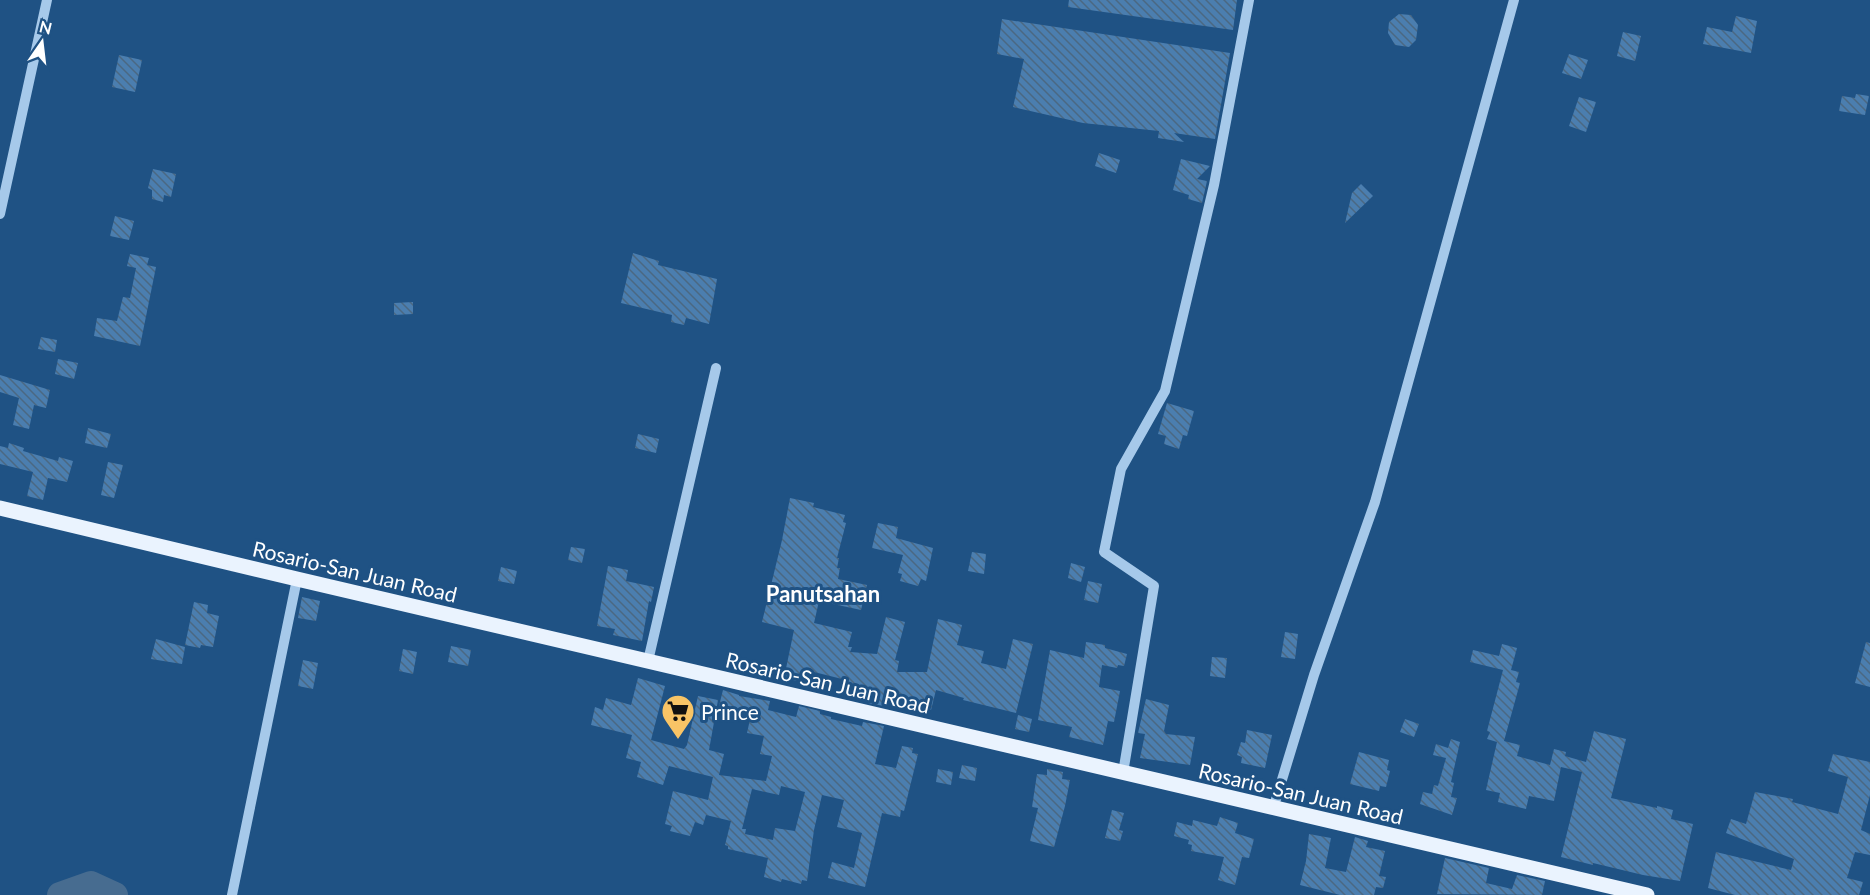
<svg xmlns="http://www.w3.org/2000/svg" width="1870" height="895" font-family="Lato,sans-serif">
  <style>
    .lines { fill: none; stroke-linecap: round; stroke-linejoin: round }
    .river { stroke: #476c90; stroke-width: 26 }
    .building { fill: url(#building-back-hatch); fill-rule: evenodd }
    .minor { stroke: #a6c9ea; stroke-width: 10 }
    .major { stroke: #eaf3fe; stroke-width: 15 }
    .labels { text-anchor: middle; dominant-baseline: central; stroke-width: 6; stroke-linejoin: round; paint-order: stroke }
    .street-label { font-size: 21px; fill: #fff; stroke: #1f5284 }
    .poi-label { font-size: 21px; fill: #fff; stroke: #1f5284; text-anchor: start }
    .neighbourhood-label { font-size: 22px; font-weight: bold; fill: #fff; stroke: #1f5284 }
  </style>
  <defs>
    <pattern id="building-back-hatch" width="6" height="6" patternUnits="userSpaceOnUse" patternTransform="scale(1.5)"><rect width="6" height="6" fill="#4b7eaf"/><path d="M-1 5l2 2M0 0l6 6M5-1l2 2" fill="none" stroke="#4b6882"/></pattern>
  </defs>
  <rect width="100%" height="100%" fill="#1f5284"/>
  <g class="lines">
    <path class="river" d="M60,895l31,-11 24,11"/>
  </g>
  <g class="building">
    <path d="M1069,0h168l-4,30 -165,-23z"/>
    <path d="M1399,14l12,1 7,10 -2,15 -7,7 -14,-2 -7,-12 1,-11z"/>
    <path d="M1736,16l21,5 -6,32 -48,-9 4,-17 25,5z"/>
    <path d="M1002,19l228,34 -15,86 -41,-6 10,9 -26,-4 1,-7 -76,-8 -70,-16 11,-48 -27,-5z"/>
    <path d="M1623,32l18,4 -6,25 -18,-5z"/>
    <path d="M1569,54l19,6 -7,19 -19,-6z"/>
    <path d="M119,55l23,5 -7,32 -23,-5z"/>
    <path d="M1856,94l13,2 -4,19 -26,-4 3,-15 13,2z"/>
    <path d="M1579,97l17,5 -10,30 -17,-6z"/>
    <path d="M1099,153l21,7 -4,13 -21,-7z"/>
    <path d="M1181,159l29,7 -13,13 10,2 -5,22 -14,-4 1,-4 -16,-5z"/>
    <path d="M153,169l23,5 -5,23 -7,-2 -1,7 -11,-3v-9l-4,-2z"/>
    <path d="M1361,184l12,12 -28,27 7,-30z"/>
    <path d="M115,216l19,5 -5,19 -19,-4z"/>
    <path d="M633,253l26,8 -1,4 59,14 -8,45 -23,-6 -2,7 -13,-3 1,-7 -51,-12z"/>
    <path d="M130,254l19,4 -2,7 9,2 -16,79 -46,-10 3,-18 20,3 6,-24 7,1 6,-30 -9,-2z"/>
    <path d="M413,302v12l-19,1v-12z"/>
    <path d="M41,337l16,3 -2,12 -17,-3z"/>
    <path d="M58,359l20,4 -4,16 -19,-5z"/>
    <path d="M0,375l50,15 -4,18 -12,-3 -5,24 -16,-4 6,-27 -19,-6z"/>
    <path d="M1167,403l27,8 -7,25 -4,-1 -4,14 -15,-5 2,-8 -8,-2z"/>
    <path d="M88,428l23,6 -4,14 -22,-5z"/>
    <path d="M638,434l21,5 -3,14 -21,-5z"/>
    <path d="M9,443l15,5 -1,3 35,10 1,-4 14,4 -6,21 -19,-4 -5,22 -16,-4 6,-24 -33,-8v-18l8,2z"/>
    <path d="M108,462l15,3 -9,33 -13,-3z"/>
    <path d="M790,498l24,5 -1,4 32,8 -2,7 3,1 -9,35h2l-2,10h3l-2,11 29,6 -6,25 -42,-9 -5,22 38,9 -4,15h4l-2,5 27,2 9,-37 19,5 -10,38 4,1 -2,11h30l11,-53 24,6 -5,20 27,6 -3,12 25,6 7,-30 20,5 -17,69 -53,-13 1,-2 -28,-8 -5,20 -13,-2 2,-7 -31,-8 -2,9h-2l-1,4 -16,-3 1,-6 -25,-5 2,-12 -32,-8 -3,12 -27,-6 10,-48 -32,-8 20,-82z"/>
    <path d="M878,523l20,4 -2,11 37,10 -7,33 -5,-2 -3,7 -18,-5 2,-7 -4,-1 5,-18 -31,-7z"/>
    <path d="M571,547l14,2 -3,14 -14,-3z"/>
    <path d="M972,552l14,2 -2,20 -16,-3z"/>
    <path d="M1071,563l14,4 -4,15 -13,-4z"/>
    <path d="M608,566l20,4 -2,11 28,6 -3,15 -2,-1 -7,40 -29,-6 2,-6 -18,-3z"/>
    <path d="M501,567l16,4 -3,13 -16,-3z"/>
    <path d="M1088,581l14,3 -4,19 -14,-3z"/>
    <path d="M302,597l18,4 -4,20 -18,-3z"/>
    <path d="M194,602l14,3 -1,8 12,3 -6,31 -12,-2 -1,3 -15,-3z"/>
    <path d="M1285,632l13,2 -3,25 -14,-2z"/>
    <path d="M156,639l29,8 -3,17 -31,-5z"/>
    <path d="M1086,642l19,3v3l22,6 -3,12 -6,-1 -1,3 -15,-3 -3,22 21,4 -6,31 -6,-1 -5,24 -34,-8 3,-10 -34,-7 12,-70 34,8z"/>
    <path d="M1866,642l4,1v44l-15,-4z"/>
    <path d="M1502,644l15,4 -6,22 8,2 -3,10 4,1 -16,58 16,4 -3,11 33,9 4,-16 12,3 -1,4 21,6 8,-31 32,8 -15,59 46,10v-2l16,4 -2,9 22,5 -13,57 -37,-6 -50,-12v2l-32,-8 21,-85 -21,-5 -7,34 -25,-5 -3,13 -28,-7 2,-9 -14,-3 11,-48 -10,-3 3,-7 -3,-1 16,-61 -33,-8 3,-12 26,6z"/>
    <path d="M451,646l20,4 -3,16 -20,-4z"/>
    <path d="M403,649l14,3 -4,22 -14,-3z"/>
    <path d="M1212,657l15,1 -2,20 -15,-2z"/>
    <path d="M303,660l15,3 -5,26 -15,-3z"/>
    <path d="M638,678l27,8 -14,54 33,9 3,-4 11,-49 20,4 -9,50 15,4 -5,21 47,6 6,-25 -12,-2 4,-18 -17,-3 4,-18 -32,-9 4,-16 16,5v1l31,5 -2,9 28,7 3,-11 21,5v3l11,3v2l31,7 1,-4 21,4 -9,38 21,4 6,-22 11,2 -1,5 6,1 -14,57 -3,-1 -1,7 -18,-4 -17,74 -37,-9 4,-16 22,6 6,-27 2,-8 -25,-6 7,-27 -22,-5 -8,35 -7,51 -5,-1 -1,4 -19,-5 -1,3 -17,-5 4,-19 -40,-9v-3l-3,-1 6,-24 -25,-6 -3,10 -8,-3 -5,14 -20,-5 2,-5 -7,-2 8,-33 35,9 5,-23 -44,-11 -6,19 -26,-8 4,-15 -15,-4 6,-23 -41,-10 4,-18 8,3 3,-12 25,7zM781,786l24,6 -10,39 -20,-3 -2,12 -28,-6 1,-5h-4l10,-40 27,6z"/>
    <path d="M1146,699l23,6 -5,26 2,3 29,3 -5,28 -50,-7 5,-24 -7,-1z"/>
    <path d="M1018,715l14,4 -3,13 -14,-3z"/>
    <path d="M1405,719l14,5 -5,13 -14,-5z"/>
    <path d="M1247,730l25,5 -7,33 -24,-5 1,-6 -5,-2 4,-13 4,1z"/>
    <path d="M1451,739l9,3 -9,40 3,1 -3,14 6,1 -5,17 -32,-11 3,-12 9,2 2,-9 4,1 8,-28 -13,-3 3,-11 12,4z"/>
    <path d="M1359,752l30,8 -2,10 3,1 -4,16 -6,-1 -1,5 -29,-7z"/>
    <path d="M1833,754l37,8v33l-9,35 9,4v21l-15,-3 -8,26 16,4 -4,13h-124l-27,-7 8,-36 75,18 3,-11 -68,-26 5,-14 15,5 9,-32 38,7 -1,3 46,12 10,-37 -20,-6z"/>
    <path d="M962,765l15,3 -2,13 -16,-3z"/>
    <path d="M938,769l15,3 -2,13 -15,-3z"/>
    <path d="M1047,769l16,3 -1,7 8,1 -5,26 -11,41 -24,-6 8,-33 -6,-1 5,-33 10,1z"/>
    <path d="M1112,810l12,3 -5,17 4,1 -3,10 -15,-3z"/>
    <path d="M1220,817l18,6 -3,10 19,6 -5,19 -7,-1 -7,28 -17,-5 6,-23 -33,-6 1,-6 -4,-1 1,-4 -15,-4 3,-14 15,4 1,-6 24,6z"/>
    <path d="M1309,834l22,4 -6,30 21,4 9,-35 13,4 -2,6 19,4 -6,25 7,1 -3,11 -7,-1 -2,8h-34l-40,-10 6,-24z"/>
    <path d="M1445,858l44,10 -3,15 26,6 5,-14 28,6 -3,14 -105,-1z"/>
  </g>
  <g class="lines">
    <g class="minor">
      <path d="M0,214l47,-214"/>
      <path d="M648,661l68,-293"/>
      <path d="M1123,773l31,-187 -50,-34 17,-83 44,-78 49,-206 35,-185"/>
      <path d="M1273,809l41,-134 61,-173 139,-502"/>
      <path d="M232,895l65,-316"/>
    </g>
    <path class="major" d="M0,508l297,71 1350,316"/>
  </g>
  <defs>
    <symbol id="supermarket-pin" viewBox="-11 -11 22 30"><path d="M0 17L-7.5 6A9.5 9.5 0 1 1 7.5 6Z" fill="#f8c466" stroke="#1f5284"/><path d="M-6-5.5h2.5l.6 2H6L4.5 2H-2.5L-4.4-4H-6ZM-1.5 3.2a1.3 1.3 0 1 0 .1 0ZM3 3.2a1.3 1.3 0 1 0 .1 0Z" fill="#111"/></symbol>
  </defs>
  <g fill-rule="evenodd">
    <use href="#supermarket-pin" x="659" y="692" width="38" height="52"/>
  </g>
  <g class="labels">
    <g class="street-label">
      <text transform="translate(355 571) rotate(13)">Rosario-San Juan Road</text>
      <text transform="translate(828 682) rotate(13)">Rosario-San Juan Road</text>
      <text transform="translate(1301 793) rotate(13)">Rosario-San Juan Road</text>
    </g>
    <g class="poi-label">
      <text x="701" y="711">Prince</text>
    </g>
    <g class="neighbourhood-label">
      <text x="823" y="593">Panutsahan</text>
    </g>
  </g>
  <g transform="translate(42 42) rotate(14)" stroke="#1f5284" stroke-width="4.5" paint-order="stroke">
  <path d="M0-4.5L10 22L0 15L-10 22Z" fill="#ffffff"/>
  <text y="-9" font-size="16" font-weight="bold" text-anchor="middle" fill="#ffffff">N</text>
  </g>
</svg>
